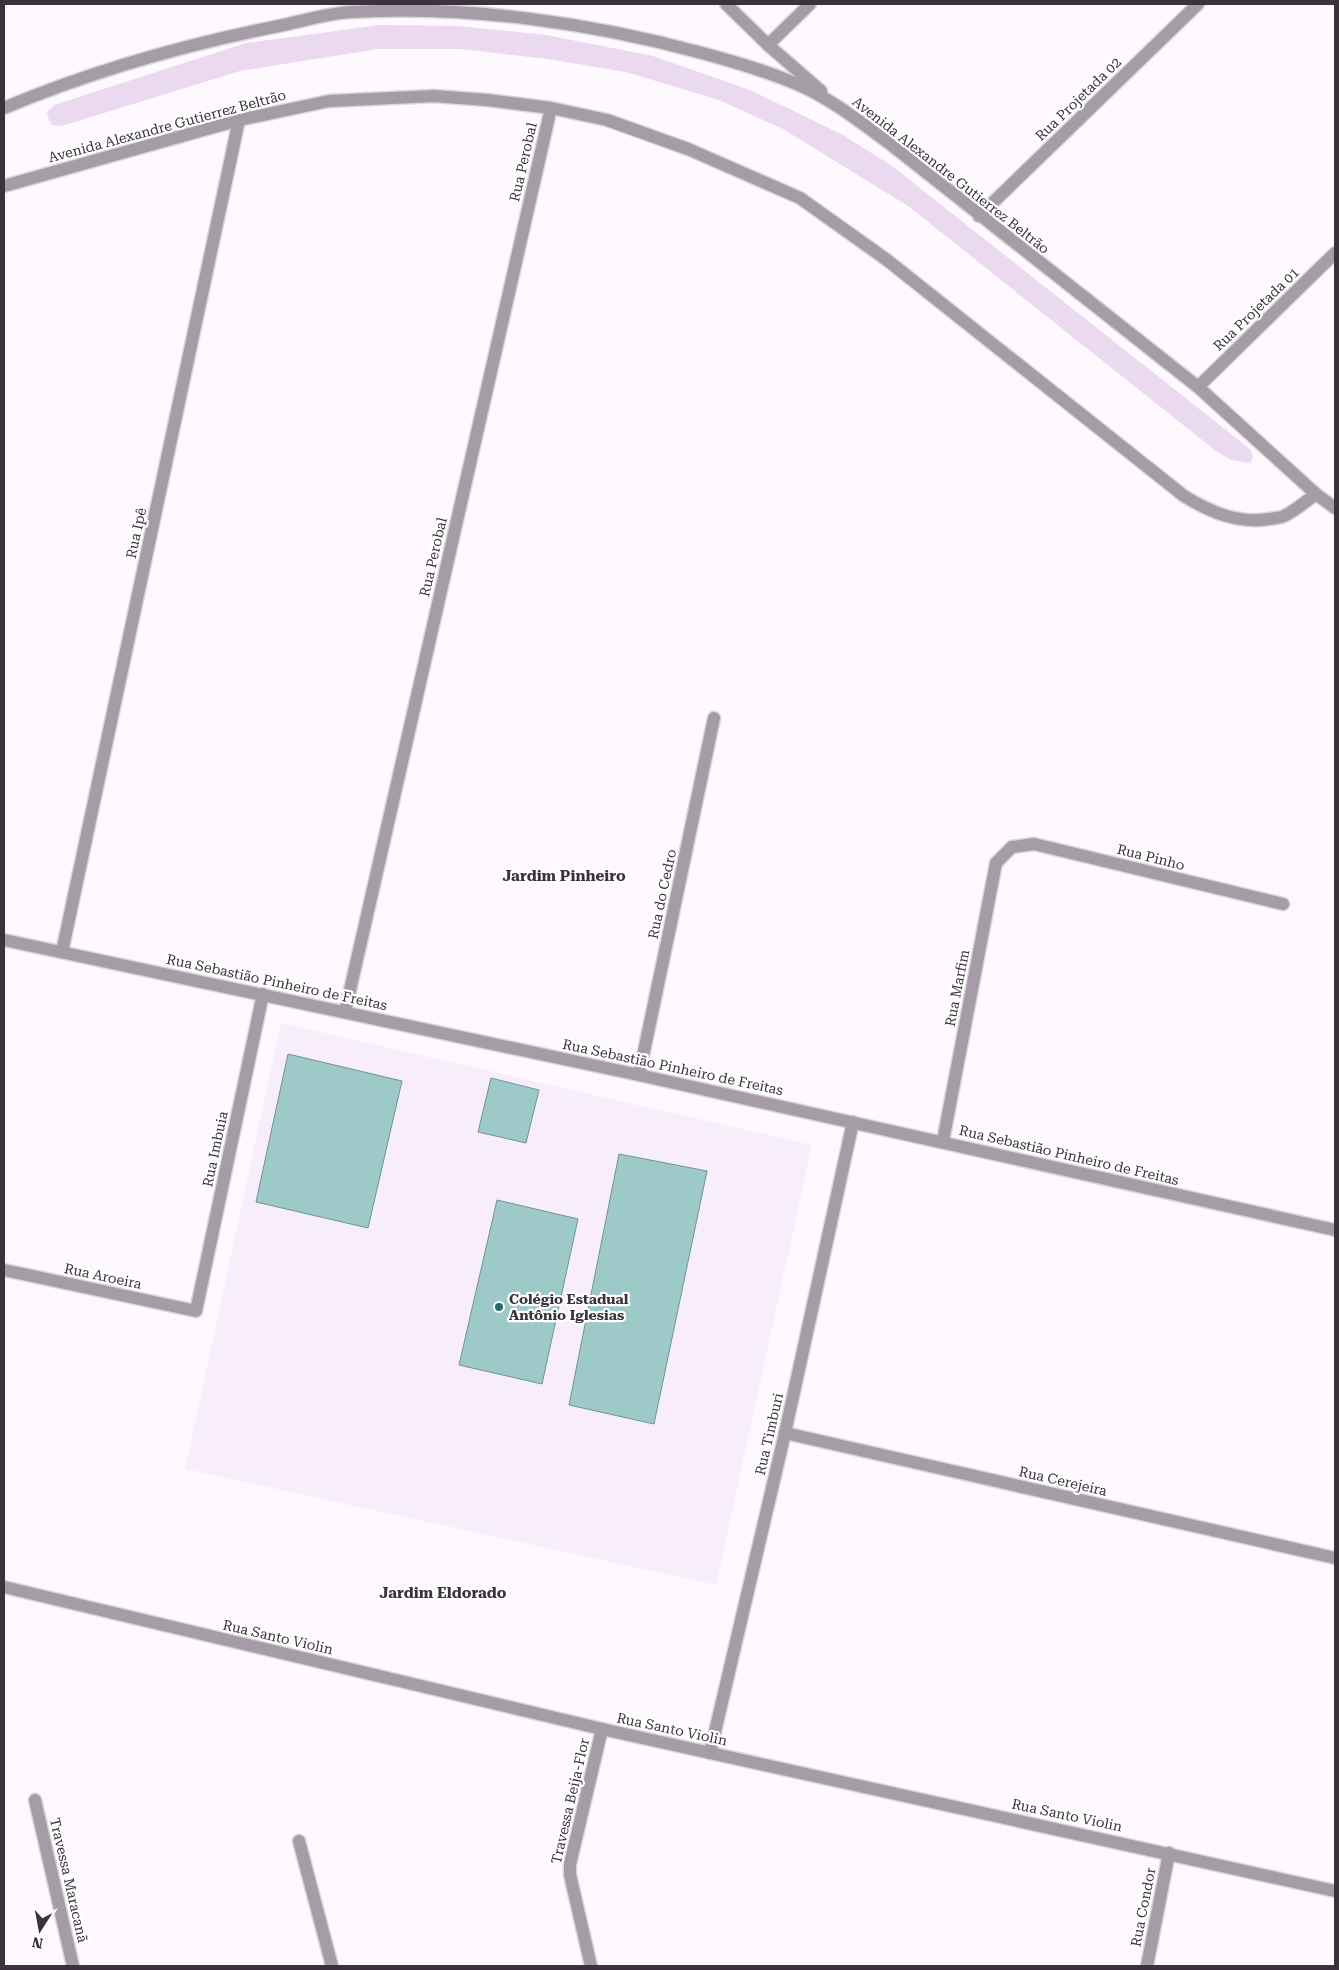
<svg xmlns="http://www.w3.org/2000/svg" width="1339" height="1970" font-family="'Roboto Serif',serif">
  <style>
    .built { fill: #f8edfb }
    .green { fill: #ead9ef }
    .building { fill: #9dcac8; stroke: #6e9492 }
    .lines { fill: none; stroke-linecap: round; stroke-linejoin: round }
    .minor-casing { stroke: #dbd5dc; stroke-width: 15 }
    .minor { stroke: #a59ca7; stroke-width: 12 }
    .poi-dot { fill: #226d6c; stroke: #fff; stroke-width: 2 }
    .labels { text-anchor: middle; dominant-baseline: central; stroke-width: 4.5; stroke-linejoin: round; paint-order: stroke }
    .street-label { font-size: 14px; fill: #3b323d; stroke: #fff }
    .poi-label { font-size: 14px; font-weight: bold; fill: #3b323d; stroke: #fff; text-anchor: start }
    .neighbourhood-label { font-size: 15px; font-weight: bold; fill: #3b323d; stroke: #fff }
  </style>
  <rect width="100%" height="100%" fill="#fef9ff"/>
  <path class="built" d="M281,1023l531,122 -96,440 -531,-116z"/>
  <path class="green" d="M380,25l79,1 87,9 107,21 97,34 93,45 49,31 358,283 3,8 -3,6 -19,-3 -15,-9 -308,-245 -125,-77 -64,-29 -93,-28 -78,-13 -87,-10h-83l-138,22 -178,55 -10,-1 -3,-5 -2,-7 7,-8 192,-62z"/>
  <g class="building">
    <path d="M288,1054l114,27 -34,147 -112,-26z"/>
    <path d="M491,1078l48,12 -13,53 -48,-11z"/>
    <path d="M619,1154l88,17 -53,253 -85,-19z"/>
    <path d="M497,1200l81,19 -36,165 -83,-19z"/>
  </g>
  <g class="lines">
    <defs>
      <g id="minor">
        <path d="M726,4l42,41 53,46"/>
        <path d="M768,45l42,-41"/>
        <path d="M4,108c86,-36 184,-64 275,-82 24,-5 49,-13 73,-14 114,-7 240,11 350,41 33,9 65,18 97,32 32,14 61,37 90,58l309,244 118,107 19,14"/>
        <path d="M4,186l235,-66 90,-19 105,-5 53,4 64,8 56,12 81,29 112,49 87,62 297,236c26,16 54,28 85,23 5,-1 11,-1 15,-3 11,-5 22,-15 32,-22"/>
        <path d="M979,216l219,-212"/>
        <path d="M1198,387l137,-134"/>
        <path d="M4,940l635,135 696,155"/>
        <path d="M62,952l177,-832"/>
        <path d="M345,1012l206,-904"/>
        <path d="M639,1075l75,-357"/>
        <path d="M943,1141l53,-278 16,-16 22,-3 249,60"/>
        <path d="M4,1270l192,41 67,-317"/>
        <path d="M785,1433l550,125"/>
        <path d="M4,1587l598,142 733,162"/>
        <path d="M710,1753l75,-320 68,-311"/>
        <path d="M35,1800l38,166"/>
        <path d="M299,1841l33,125"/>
        <path d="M591,1966l-21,-91v-11l32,-135"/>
        <path d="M1147,1966l22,-113"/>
      </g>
    </defs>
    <use href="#minor" class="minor-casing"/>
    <use href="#minor" class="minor"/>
  </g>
  <circle class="poi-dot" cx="499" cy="1307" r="5"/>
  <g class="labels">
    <g class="street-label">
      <text transform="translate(1078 99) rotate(-44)">Rua Projetada 02</text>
      <text transform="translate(167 126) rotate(-15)">Avenida Alexandre Gutierrez Beltrão</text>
      <text transform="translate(523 162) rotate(-77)">Rua Perobal</text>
      <text transform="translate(951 175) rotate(38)">Avenida Alexandre Gutierrez Beltrão</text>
      <text transform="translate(1256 309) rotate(-44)">Rua Projetada 01</text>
      <text transform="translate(136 533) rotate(-78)">Rua Ipê</text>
      <text transform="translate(433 557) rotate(-77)">Rua Perobal</text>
      <text transform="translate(1151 857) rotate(14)">Rua Pinho</text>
      <text transform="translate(662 894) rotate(-78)">Rua do Cedro</text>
      <text transform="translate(277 982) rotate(12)">Rua Sebastião Pinheiro de Freitas</text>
      <text transform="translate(957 988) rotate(-79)">Rua Marfim</text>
      <text transform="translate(673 1067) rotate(12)">Rua Sebastião Pinheiro de Freitas</text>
      <text transform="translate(215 1149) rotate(-78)">Rua Imbuia</text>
      <text transform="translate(1069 1155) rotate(13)">Rua Sebastião Pinheiro de Freitas</text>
      <text transform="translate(103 1276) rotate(12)">Rua Aroeira</text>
      <text transform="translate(769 1434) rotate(-77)">Rua Timburi</text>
      <text transform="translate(1063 1481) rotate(13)">Rua Cerejeira</text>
      <text transform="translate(278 1637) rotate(13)">Rua Santo Violin</text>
      <text transform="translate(672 1729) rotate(12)">Rua Santo Violin</text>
      <text transform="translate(570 1801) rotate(-77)">Travessa Beija-Flor</text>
      <text transform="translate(1067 1815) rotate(12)">Rua Santo Violin</text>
      <text transform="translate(69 1880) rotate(77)">Travessa Maracanã</text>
      <text transform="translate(1143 1907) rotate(-79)">Rua Condor</text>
    </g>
    <g class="poi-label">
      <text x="509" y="1299">Colégio Estadual<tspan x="509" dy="16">Antônio Iglesias</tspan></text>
    </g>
    <g class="neighbourhood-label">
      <text x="564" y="876">Jardim Pinheiro</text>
      <text x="443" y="1593">Jardim Eldorado</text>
    </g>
  </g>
  <rect width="1339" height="1970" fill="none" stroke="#3b323d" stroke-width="10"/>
  <g transform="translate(40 1930) rotate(191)" stroke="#ffffff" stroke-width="4" paint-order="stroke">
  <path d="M0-4L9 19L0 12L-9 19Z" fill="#3b323d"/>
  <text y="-8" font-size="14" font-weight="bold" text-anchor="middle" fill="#3b323d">N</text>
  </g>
</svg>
